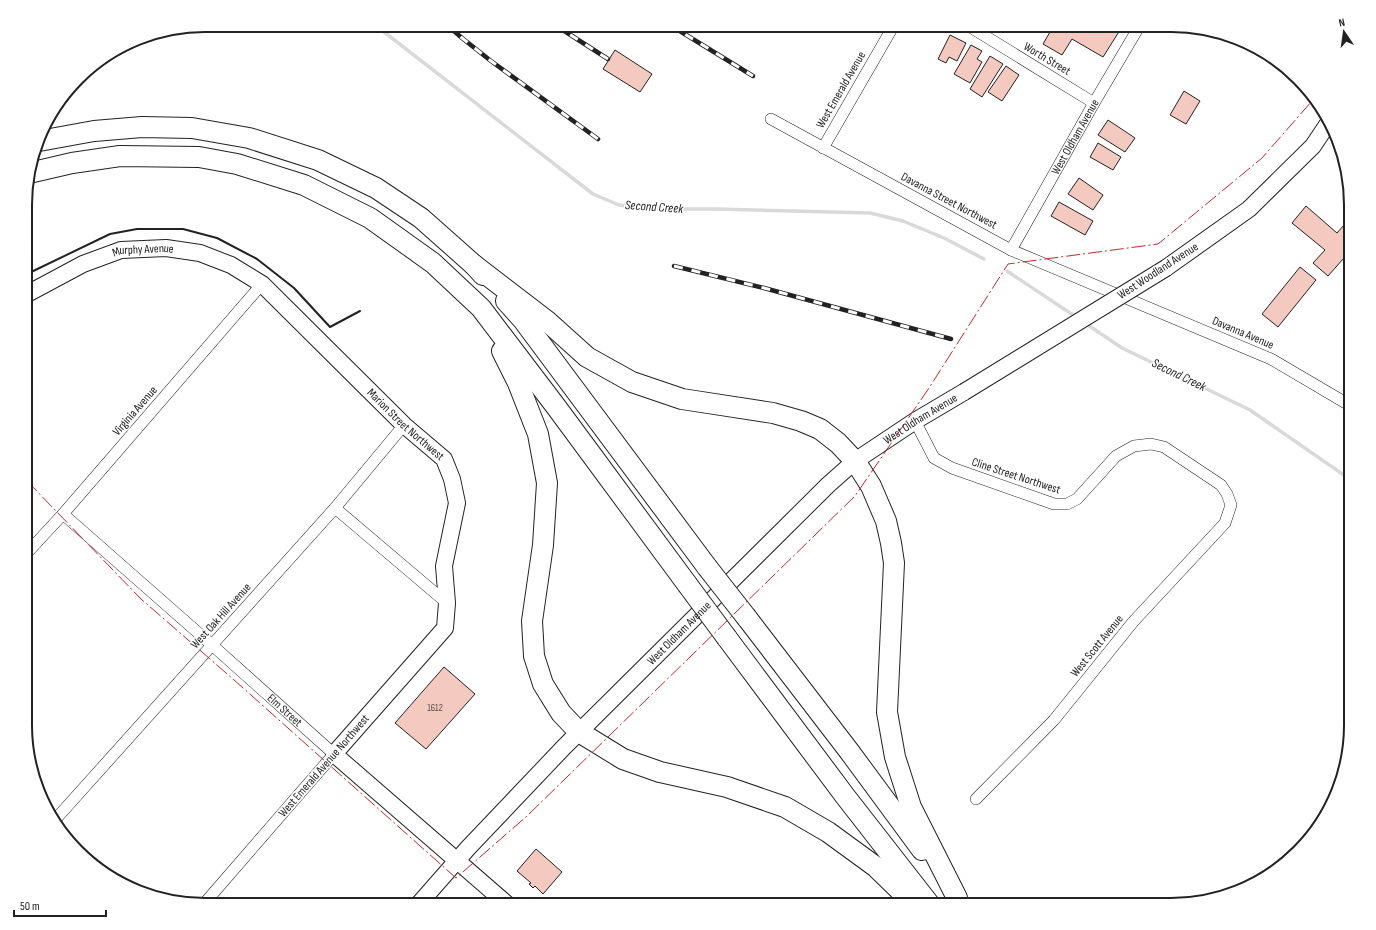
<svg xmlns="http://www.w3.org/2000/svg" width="1376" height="930" font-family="'Sofia Sans Condensed',sans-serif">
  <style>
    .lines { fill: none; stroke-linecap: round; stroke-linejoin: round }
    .stream { stroke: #d9d9d9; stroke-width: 3.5 }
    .building { fill: #f3c9c0; stroke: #222 }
    .street-casing { stroke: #222; stroke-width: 12 }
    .secondary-casing { stroke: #222; stroke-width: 18 }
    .highway-casing { stroke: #222; stroke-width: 22 }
    .street { stroke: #fff; stroke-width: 11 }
    .secondary { stroke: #fff; stroke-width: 16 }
    .highway { stroke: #fff; stroke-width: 20 }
    .rail-casing { stroke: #222; stroke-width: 4.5 }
    .rail { stroke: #fff; stroke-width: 3; stroke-dasharray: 9; stroke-linecap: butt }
    .secondary-bridge-casing { stroke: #222; stroke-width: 18; stroke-linecap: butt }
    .highway-bridge-casing { stroke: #222; stroke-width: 22; stroke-linecap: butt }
    .secondary-bridge { stroke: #fff; stroke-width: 16 }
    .highway-bridge { stroke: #fff; stroke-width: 20 }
    .wall { stroke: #222; stroke-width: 2 }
    .power { stroke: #c62828; stroke-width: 1; stroke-dasharray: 14 3 2 3; stroke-linecap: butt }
    .labels { text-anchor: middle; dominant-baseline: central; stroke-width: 3; stroke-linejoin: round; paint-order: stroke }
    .number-label { font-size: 10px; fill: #564c4a }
    .street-label { font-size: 12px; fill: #222; stroke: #fff }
    .water-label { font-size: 13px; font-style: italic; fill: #222; stroke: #fff }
    .rim { fill: none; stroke: #222; stroke-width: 2 }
  </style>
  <rect width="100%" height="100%" fill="#fff"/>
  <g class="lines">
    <g class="stream">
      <path d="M375,25l218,169 26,11 30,4h67l154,4 33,8 41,17 40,21"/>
      <path d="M180,30l75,-1"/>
      <path d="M1007,271l69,46"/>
      <path d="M1085,323l37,25 128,62 101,70"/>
    </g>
  </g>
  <g class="building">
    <path d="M1054,25h65l3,2 -19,30 -31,-18 -10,16 -19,-11z"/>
    <path d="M950,35l16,8 -9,18 -8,-4 -3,6 -8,-4z"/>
    <path d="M971,45l11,6 -5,8 5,3 -12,21 -16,-9z"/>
    <path d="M615,50l37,24 -12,18 -37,-23z"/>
    <path d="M990,56l13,8 -21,33 -12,-8z"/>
    <path d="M1006,66l13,9 -17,26 -14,-9z"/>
    <path d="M1184,91l16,10 -14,23 -16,-9z"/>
    <path d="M1108,120l27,18 -10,14 -27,-17z"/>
    <path d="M1098,143l23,14 -8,13 -23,-13z"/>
    <path d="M1079,178l24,17 -10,15 -25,-16z"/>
    <path d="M1059,202l34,19 -8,14 -34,-19z"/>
    <path d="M1306,206l31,27 14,-16v33l-23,26 -15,-13 12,-13 -33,-27z"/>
    <path d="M1300,267l16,13 -38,47 -16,-13z"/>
    <path d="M444,667l31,27 -49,55 -31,-26z"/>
    <path d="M536,849l26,23 -19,22 -8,-8 -2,2 -4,-4 2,-1 -14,-12z"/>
  </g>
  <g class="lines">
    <defs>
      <g id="street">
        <path d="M967,25l127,78"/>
        <path d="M771,119l240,131 260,109 80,47"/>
        <path d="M823,148l71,-123"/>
        <path id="s1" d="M1011,250l83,-147 46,-78"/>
        <path d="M915,421l19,37 18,10 102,36h13l10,-5 39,-43 18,-10 17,-2 13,3 57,38 6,9 4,11 -6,18 -92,99 -79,98 -78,79"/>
        <path d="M335,508l112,95"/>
        <path id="s2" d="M63,514l149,131 122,109 -131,151"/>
        <path d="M27,553l36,-39 199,-230"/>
        <path d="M54,821l281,-313 69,-83"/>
      </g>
      <g id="secondary">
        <path d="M1166,268l83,-59 64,-63 16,-24"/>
        <path id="s3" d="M27,294l56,-30 38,-14 45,-2 34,5 31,12 31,19 142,141 40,34 8,20 5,24 -13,63 3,37 -2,25 -111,126 174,151"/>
        <path id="s4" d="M418,905l50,-57 96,-101 264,-262 27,-24 60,-40 49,-29"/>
      </g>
      <g id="highway">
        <path d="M39,141l55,-10 48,-4 50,1 57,10 69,22 58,28 45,30 53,47 9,10"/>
        <path d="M29,173l43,-10 48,-7 79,1 38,7 67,21 66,33 63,45 48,45 76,100 130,176"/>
        <path d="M474,265l73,56 40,36 45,25 50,17 91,14 28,8 19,8 18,14 17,18 16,25 15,35 5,22 3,20 -7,149 8,45 16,50 46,91"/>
        <path d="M506,301l17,19 184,247"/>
        <path d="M502,351l16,32 20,51 9,49 -4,62 -11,76 2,35 9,28 18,29 18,19 44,27 37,13 67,15 58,20 43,25 48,35 39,38"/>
        <path d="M747,618l102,133 73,99"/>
        <path d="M727,638l118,158 85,109"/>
      </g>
    </defs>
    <use href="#street" class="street-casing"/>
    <use href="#secondary" class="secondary-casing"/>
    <use href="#highway" class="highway-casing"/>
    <use href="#street" class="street"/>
    <use href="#secondary" class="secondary"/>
    <use href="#highway" class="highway"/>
    <defs>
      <g id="rail">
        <path d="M447,25l15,13 29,23 107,78"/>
        <path d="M555,25l53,34"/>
        <path d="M670,25l83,51"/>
        <path d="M674,266l90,22 187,51"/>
      </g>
    </defs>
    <use href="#rail" class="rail-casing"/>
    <use href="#rail" class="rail"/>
    <defs>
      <path id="secondary-bridge" d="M964,392l202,-124"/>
      <g id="highway-bridge">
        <path d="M707,567l40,51"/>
        <path d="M687,584l40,54"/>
      </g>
    </defs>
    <use href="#secondary-bridge" class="secondary-bridge-casing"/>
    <use href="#highway-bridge" class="highway-bridge-casing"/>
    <use href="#secondary-bridge" class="secondary-bridge"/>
    <use href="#highway-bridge" class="highway-bridge"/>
    <path class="wall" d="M27,274l83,-40 27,-5h46l34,9 40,21 37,29 36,39 30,-16"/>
    <path class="power" d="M27,481l114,118 92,80 223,199 71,-62 328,-320 74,-108 79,-124 150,-20 104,-86 50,-57"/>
  </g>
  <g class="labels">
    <g class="number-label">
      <text x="435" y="708">1612</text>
    </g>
    <g class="street-label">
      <text transform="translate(1047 59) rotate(31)">Worth Street</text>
      <text transform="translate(841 90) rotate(-60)">West Emerald Avenue</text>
      <text stroke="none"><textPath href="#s1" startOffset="130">West Oldham Avenue</textPath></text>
      <text transform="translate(949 201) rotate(28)">Davanna Street Northwest</text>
      <text stroke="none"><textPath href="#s3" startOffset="126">Murphy Avenue</textPath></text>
      <text transform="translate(1158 271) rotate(-33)">West Woodland Avenue</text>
      <text transform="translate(1243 333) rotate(23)">Davanna Avenue</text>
      <text transform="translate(135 411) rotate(-49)">Virginia Avenue</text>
      <text stroke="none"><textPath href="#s4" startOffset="701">West Oldham Avenue</textPath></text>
      <text stroke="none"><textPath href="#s3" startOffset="454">Marion Street Northwest</textPath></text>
      <text transform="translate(1016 476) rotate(18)">Cline Street Northwest</text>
      <text transform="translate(221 616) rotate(-48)">West Oak Hill Avenue</text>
      <text stroke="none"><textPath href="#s4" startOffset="377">West Oldham Avenue</textPath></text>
      <text transform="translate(1097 646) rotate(-51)">West Scott Avenue</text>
      <text stroke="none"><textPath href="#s2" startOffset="296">Elm Street</textPath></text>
      <text transform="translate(324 766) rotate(-49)">West Emerald Avenue Northwest</text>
    </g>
    <g class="water-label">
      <text transform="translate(654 207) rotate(4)">Second Creek</text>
      <text transform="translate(1179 375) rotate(26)">Second Creek</text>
    </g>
  </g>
  <path d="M0 0H1376V930H0ZM205 32H1171A173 173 0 0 1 1344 205V725A173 173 0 0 1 1171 898H205A173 173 0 0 1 32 725V205A173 173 0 0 1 205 32Z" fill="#fff" fill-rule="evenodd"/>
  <path class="rim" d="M205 32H1171A173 173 0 0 1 1344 205V725A173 173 0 0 1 1171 898H205A173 173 0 0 1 32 725V205A173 173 0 0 1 205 32Z"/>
  <g transform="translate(1344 32) rotate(347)" stroke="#ffffff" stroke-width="3" paint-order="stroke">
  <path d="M0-3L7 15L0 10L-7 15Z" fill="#222222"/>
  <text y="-6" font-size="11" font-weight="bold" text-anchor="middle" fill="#222222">N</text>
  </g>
  <path d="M14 910v6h92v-6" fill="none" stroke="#222222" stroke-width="2"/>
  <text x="20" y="910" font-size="12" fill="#222222" stroke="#ffffff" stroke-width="3" paint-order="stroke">50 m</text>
</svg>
